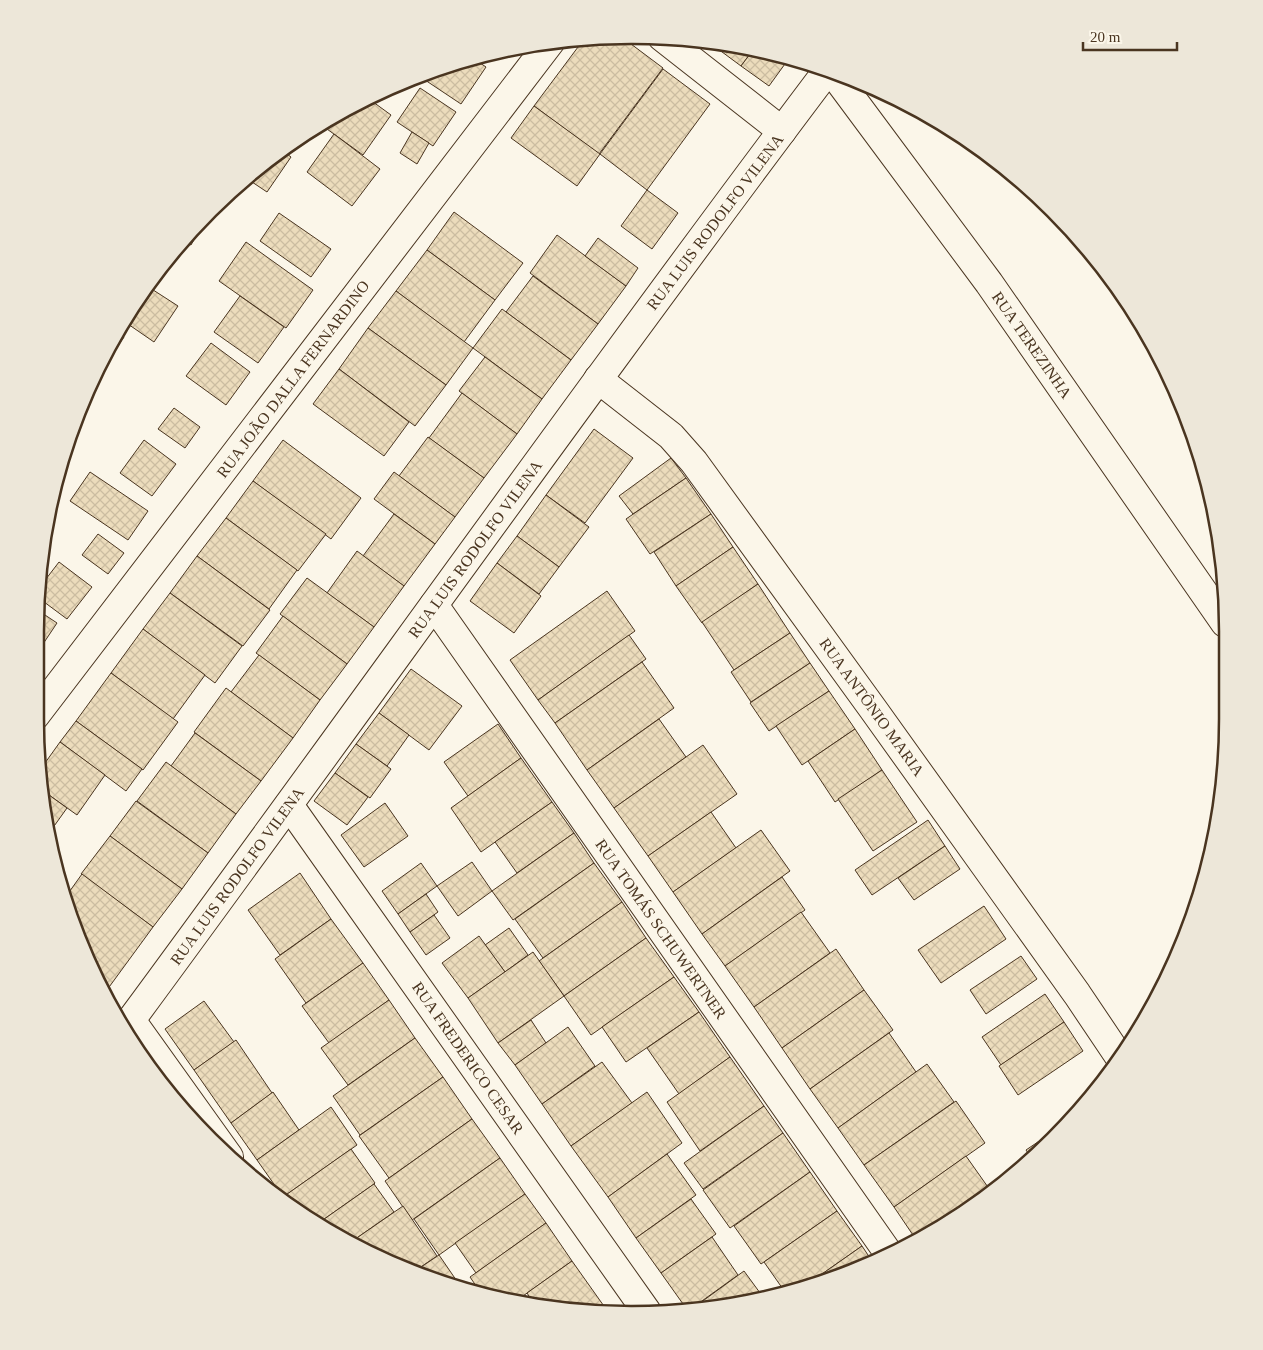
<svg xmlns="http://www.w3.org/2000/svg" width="1263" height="1350" font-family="'Times New Roman',serif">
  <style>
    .building { fill: url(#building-cross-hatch); stroke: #4a3520 }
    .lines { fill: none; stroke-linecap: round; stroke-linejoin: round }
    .minor-casing { stroke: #4a3520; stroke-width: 30 }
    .minor { stroke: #fbf6e9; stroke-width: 28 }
    .labels { text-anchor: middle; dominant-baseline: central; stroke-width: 4; stroke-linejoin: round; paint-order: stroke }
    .street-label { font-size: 16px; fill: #4a3520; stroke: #fbf6e9 }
    .rim { fill: none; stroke: #4a3520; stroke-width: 2.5 }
  </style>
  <defs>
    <pattern id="building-cross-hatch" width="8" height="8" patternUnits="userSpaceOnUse" patternTransform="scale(1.25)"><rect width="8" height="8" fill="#ecdcbc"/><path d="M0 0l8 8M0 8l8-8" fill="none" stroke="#ccbda1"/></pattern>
  </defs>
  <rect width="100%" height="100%" fill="#fbf6e9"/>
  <g class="building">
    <path d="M623,38l40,30 -64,86 -65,-48 50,-67z"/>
    <path d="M716,44l37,6 -12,16 -27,-20z"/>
    <path d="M753,50l37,7 -21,29 -28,-20z"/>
    <path d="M474,59l12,8 -25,37 -42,-28 20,-9z"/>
    <path d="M663,69l47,35 -63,86 -47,-36z"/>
    <path d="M420,88l36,24 -23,34 -36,-24z"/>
    <path d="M369,99l22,16 -28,40 -43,-31 13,-9z"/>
    <path d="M534,106l66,48 -23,32 -66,-48z"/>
    <path d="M412,132l17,11 -12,21 -17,-11z"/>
    <path d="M334,134l46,35 -28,37 -45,-34z"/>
    <path d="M283,151l8,6 -24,35 -21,-14z"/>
    <path d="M236,186l2,1 -19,25 -4,-4z"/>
    <path d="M647,190l31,23 -26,36 -31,-23z"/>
    <path d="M454,212l69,51 -28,37 -68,-50z"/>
    <path d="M279,213l52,36 -20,28 -51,-36z"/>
    <path d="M207,216l-16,29 -7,-4z"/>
    <path d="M557,235l69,51 -28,38 -68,-51z"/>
    <path d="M598,238l40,30 -12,18 -41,-30z"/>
    <path d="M246,242l67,48 -27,38 -67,-47z"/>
    <path d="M175,250l5,4 -23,31 -6,-5 7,-11z"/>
    <path d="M427,250l68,50 -31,42 -68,-51z"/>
    <path d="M533,276l65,48 -27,36 -65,-48z"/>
    <path d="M147,286l31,20 -24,36 -29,-20z"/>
    <path d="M396,291l77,57 -27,37 -78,-57z"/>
    <path d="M240,296l44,31 -26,36 -44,-31z"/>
    <path d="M502,309l69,51 -29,39 -69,-51z"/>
    <path d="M368,328l78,57 -31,41 -76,-57z"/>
    <path d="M118,332l6,5 -18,25 -4,-3z"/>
    <path d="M211,343l39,29 -24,33 -40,-29z"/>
    <path d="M485,357l57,42 -25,35 -58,-43z"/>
    <path d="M339,369l70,53 -25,34 -71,-52z"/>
    <path d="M462,393l55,41 -33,44 -55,-40z"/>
    <path d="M174,408l26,19 -15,21 -27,-19z"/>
    <path d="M594,429l39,29 -48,65 -39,-28z"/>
    <path d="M428,437l56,41 -29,39 -56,-41z"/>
    <path d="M144,440l32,24 -24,32 -32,-23z"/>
    <path d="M283,440l78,58 -30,41 -78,-58z"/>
    <path d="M671,458l15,20 -53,36 -14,-18z"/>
    <path d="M90,472l58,39 -20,29 -58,-39z"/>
    <path d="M394,472l61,45 -20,27 -61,-45z"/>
    <path d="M686,478l25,36 -61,40 -24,-35z"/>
    <path d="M253,481l73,53 -28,37 -72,-53z"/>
    <path d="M546,495l43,32 -30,40 -42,-31z"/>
    <path d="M394,514l41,30 -31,42 -41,-30z"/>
    <path d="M711,514l22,33 -57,39 -22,-34z"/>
    <path d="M226,518l71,52 -28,39 -72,-53z"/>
    <path d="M98,534l26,19 -16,21 -26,-19z"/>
    <path d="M517,536l42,31 -20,27 -42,-31z"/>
    <path d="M733,547l25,37 -56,39 -26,-37z"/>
    <path d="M357,551l47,35 -30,41 -47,-34z"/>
    <path d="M197,556l73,54 -27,36 -73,-53z"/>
    <path d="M59,562l33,25 -25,32 -31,-23v-4z"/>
    <path d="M497,563l44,33 -27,37 -44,-32z"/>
    <path d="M307,578l67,49 -27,37 -67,-50z"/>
    <path d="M758,584l32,49 -56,37 -32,-48z"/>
    <path d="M607,591l28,40 -97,69 -28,-40z"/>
    <path d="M170,593l72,53 -27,37 -72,-54z"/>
    <path d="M36,609l21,14 -20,30 -1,-1z"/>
    <path d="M283,616l64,48 -27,36 -64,-47z"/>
    <path d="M143,629l62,46 -32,44 -62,-46z"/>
    <path d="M790,633l20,30 -59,39 -20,-30z"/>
    <path d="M629,635l17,24 -91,64 -17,-23z"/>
    <path d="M259,655l61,45 -27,38 -62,-46z"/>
    <path d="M642,662l32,46 -87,62 -32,-47z"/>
    <path d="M810,663l19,28 -60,40 -19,-28z"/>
    <path d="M411,669l51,37 -33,44 -50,-37z"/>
    <path d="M111,673l67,49 -35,48 -67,-49z"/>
    <path d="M226,688l67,50 -32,43 -67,-49z"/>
    <path d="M829,691l26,38 -53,36 -26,-39z"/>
    <path d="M379,713l30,22 -22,31 -31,-22z"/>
    <path d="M659,719l27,38 -72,51 -27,-38z"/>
    <path d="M76,721l66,48 -16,22 -66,-49z"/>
    <path d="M498,724l23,34 -53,38 -24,-34z"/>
    <path d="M855,729l27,41 -47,32 -27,-41z"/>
    <path d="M195,733l66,48 -25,33 -65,-48z"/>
    <path d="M60,742l45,33 -28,40 -35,-25 -2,-20z"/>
    <path d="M356,744l35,25 -21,29 -35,-25z"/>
    <path d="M703,745l34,49 -89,62 -34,-48z"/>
    <path d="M521,758l31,44 -71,50 -30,-44z"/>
    <path d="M166,762l70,52 -28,39 -71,-52z"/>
    <path d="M882,770l35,52 -44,29 -35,-52z"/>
    <path d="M335,773l33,24 -21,28 -33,-24z"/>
    <path d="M42,790l25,18 -20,28v-1z"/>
    <path d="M136,801l72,52 -26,36 -72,-53z"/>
    <path d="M552,802l22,31 -57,40 -22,-31z"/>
    <path d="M385,803l23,33 -44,31 -23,-32z"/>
    <path d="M711,812l25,36 -63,44 -25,-36z"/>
    <path d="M928,820l17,26 -73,49 -17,-25z"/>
    <path d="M761,830l29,41 -88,63 -29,-42z"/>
    <path d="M574,833l20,30 -81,57 -21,-29z"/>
    <path d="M110,836l72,53 -29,38 -72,-53z"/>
    <path d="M945,846l15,23 -46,31 -16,-22z"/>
    <path d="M472,862l20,29 -34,25 -21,-30z"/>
    <path d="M421,863l16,23 -39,28 -16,-23z"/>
    <path d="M594,863l28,39 -79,56 -28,-39z"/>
    <path d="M300,873l31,46 -51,36 -32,-45z"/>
    <path d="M82,874l71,53 -49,67 -8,-12 -29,-87z"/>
    <path d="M782,877l23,33 -80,56 -23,-32z"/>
    <path d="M426,894l12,18 -28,20 -12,-18z"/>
    <path d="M622,902l24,36 -82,58 -25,-35z"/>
    <path d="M984,906l22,33 -65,44 -23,-33z"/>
    <path d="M801,912l29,41 -76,54 -29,-41z"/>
    <path d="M434,915l16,23 -24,17 -16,-23z"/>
    <path d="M331,919l32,44 -57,40 -31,-44z"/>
    <path d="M509,928l19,27 -23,17 -20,-27z"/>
    <path d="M479,936l26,36 -37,26 -26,-35z"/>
    <path d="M646,938l28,39 -83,58 -27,-39z"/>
    <path d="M836,949l28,41 -82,58 -28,-41z"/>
    <path d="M533,952l31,44 -66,47 -30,-45z"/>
    <path d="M1021,956l16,23 -51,35 -16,-24z"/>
    <path d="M363,963l26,37 -60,43 -27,-37z"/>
    <path d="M674,977l25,35 -73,50 -24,-35z"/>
    <path d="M864,990l29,40 -83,59 -28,-41z"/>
    <path d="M1045,994l19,28 -63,43 -19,-28z"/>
    <path d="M389,1000l26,38 -67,47 -27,-37z"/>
    <path d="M204,1001l30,41 -40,28 -29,-41z"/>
    <path d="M699,1012l31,45 -51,37 -32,-46z"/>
    <path d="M531,1020l15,23 -31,22 -17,-22z"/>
    <path d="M1064,1022l19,29 -65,44 -19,-29z"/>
    <path d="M568,1027l27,39 -53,38 -27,-39z"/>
    <path d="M889,1033l27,39 -78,56 -28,-39z"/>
    <path d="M415,1038l28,39 -83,58 -27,-39z"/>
    <path d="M236,1040l36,53 -41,30 -37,-53z"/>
    <path d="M730,1057l34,49 -64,45 -33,-49z"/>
    <path d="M602,1062l30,41 -61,43 -29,-42z"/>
    <path d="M927,1064l27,38 -90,63 -26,-37z"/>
    <path d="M443,1077l29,42 -83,59 -30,-42z"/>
    <path d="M273,1092l26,38 -42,30 -26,-37z"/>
    <path d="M647,1092l35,51 -74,54 -37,-51z"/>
    <path d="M956,1101l29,42 -91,64 -30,-42z"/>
    <path d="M764,1106l19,27 -80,56 -19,-26z"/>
    <path d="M331,1107l26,38 -74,52 -26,-37z"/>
    <path d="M472,1119l28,39 -88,62 -27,-39z"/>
    <path d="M1060,1127l-28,32 -6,-9z"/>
    <path d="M783,1133l27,39 -80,56 -27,-38z"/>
    <path d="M351,1149l24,34 -1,1 -54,38 -37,-25z"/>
    <path d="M667,1154l29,41 -60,43 -28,-41z"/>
    <path d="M966,1156l24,34 -73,51 -23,-34z"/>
    <path d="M500,1158l25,36 -86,61 -25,-36z"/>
    <path d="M810,1172l27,39 -76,53 -27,-38z"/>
    <path d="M1002,1182l1,1 -73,52 -9,4z"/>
    <path d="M374,1184l20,28 -43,30 -31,-20z"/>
    <path d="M525,1194l21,29 -70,50 -21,-30z"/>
    <path d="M691,1199l25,35 -55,39 -25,-35z"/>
    <path d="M403,1206l34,50 -22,15 -48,-18 -16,-11z"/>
    <path d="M837,1211l25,35 -60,42 -17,4 -21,-30z"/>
    <path d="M546,1223l26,38 -56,40 -33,-5 -13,-19z"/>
    <path d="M712,1237l26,38 -50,36 -27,-38z"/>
    <path d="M862,1246l10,15 -48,22 -22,5z"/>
    <path d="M439,1255l24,35 -48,-19z"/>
    <path d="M572,1261l34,48 -7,5h-6l-59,-10 -7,-11z"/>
    <path d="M744,1271l19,26 -53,13 -21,1z"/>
  </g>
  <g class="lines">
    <defs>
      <g id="minor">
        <path d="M662,37l120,94"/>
        <path d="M833,73l156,210 236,340"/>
        <path d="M598,379l73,57 23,26 179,247 204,285 43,64"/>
        <path d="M434,605l455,649"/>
        <path d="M35,716l516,-675"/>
        <path d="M289,805l358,507"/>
        <path d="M131,1020l98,137"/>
        <path d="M124,1027l7,-7c233,-316 460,-636 696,-949"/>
      </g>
    </defs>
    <use href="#minor" class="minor-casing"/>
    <use href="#minor" class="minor"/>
  </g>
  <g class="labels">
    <g class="street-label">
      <text transform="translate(715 222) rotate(-53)">RUA LUIS RODOLFO VILENA</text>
      <text transform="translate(1032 345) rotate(55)">RUA TEREZINHA</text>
      <text transform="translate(293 379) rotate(-53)">RUA JOÃO DALLA FERNARDINO</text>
      <text transform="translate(475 549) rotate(-54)">RUA LUIS RODOLFO VILENA</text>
      <text transform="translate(872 707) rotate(54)">RUA ANTÔNIO MARIA</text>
      <text transform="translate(237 876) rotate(-54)">RUA LUIS RODOLFO VILENA</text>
      <text transform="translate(661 929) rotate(55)">RUA TOMÁS SCHUWERTNER</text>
      <text transform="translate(468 1058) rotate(55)">RUA FREDERICO CESAR</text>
    </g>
  </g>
  <path d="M0 0H1263V1350H0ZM631 44H632A587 587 0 0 1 1219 631V719A587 587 0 0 1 632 1306H631A587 587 0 0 1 44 719V631A587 587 0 0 1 631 44Z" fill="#ede7d9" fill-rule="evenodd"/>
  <path class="rim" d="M631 44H632A587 587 0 0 1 1219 631V719A587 587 0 0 1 632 1306H631A587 587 0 0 1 44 719V631A587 587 0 0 1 631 44Z"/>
  <path d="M1083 42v8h94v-8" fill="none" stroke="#4a3520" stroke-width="2.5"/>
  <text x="1090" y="42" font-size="15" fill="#4a3520" stroke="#fbf6e9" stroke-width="4" paint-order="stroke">20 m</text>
</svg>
